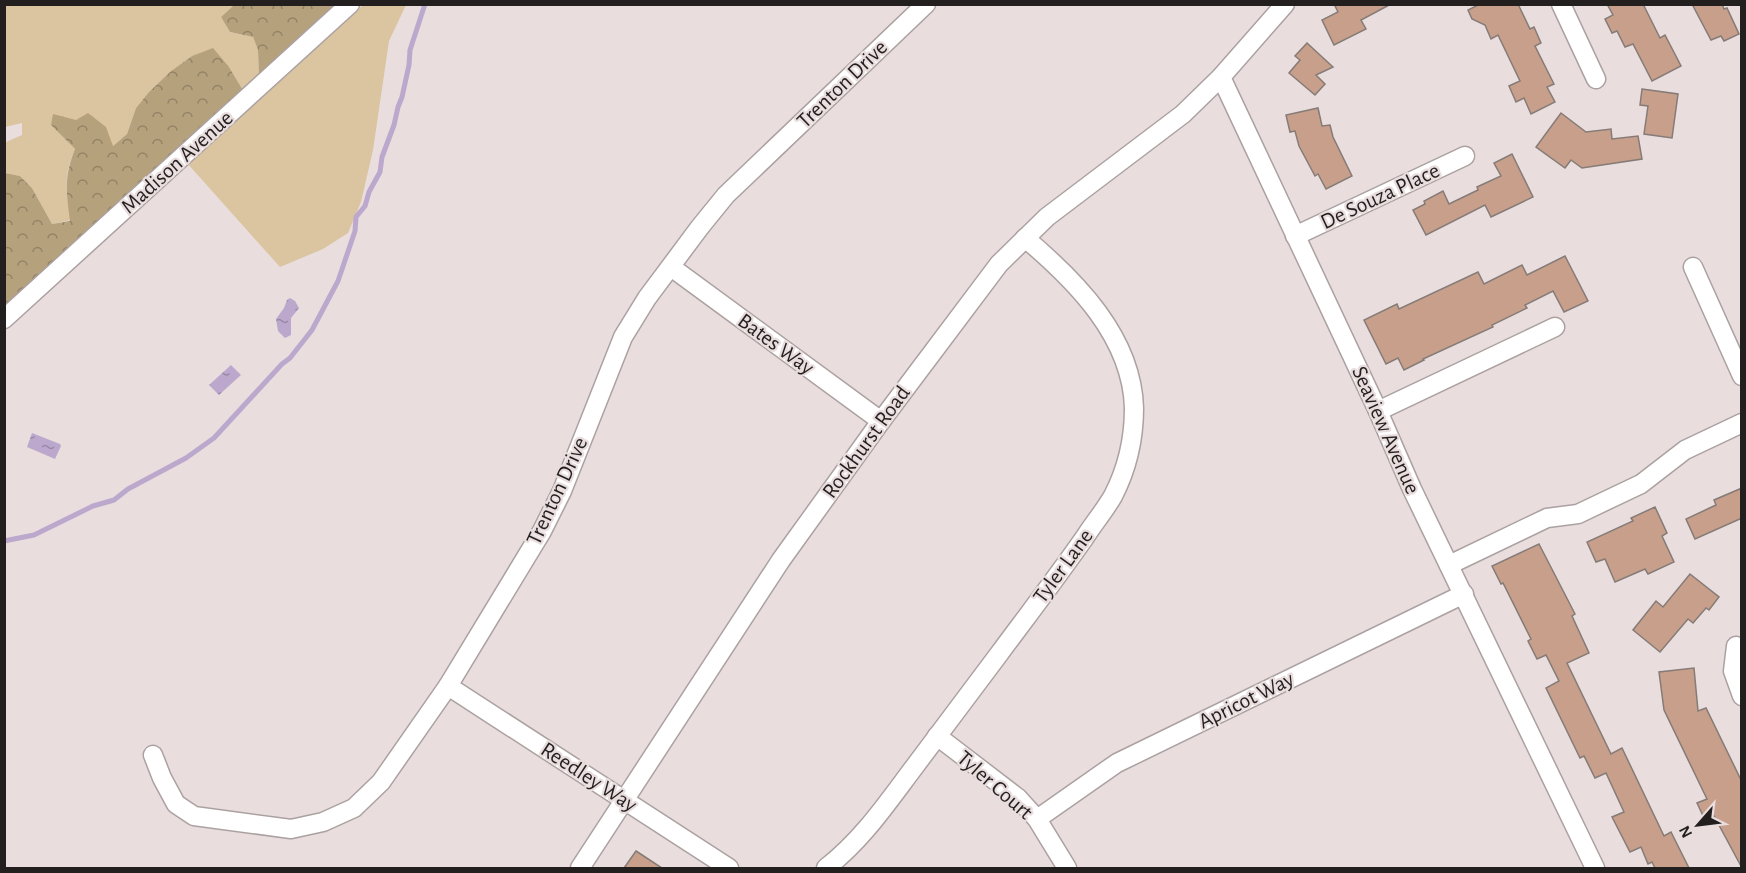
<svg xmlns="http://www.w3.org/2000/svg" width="1746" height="873" font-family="'Alegreya Sans',sans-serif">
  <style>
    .green { fill: #dac5a0 }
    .forest { fill: url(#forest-crowns) }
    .water { fill: url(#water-ripples) }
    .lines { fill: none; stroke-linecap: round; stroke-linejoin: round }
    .stream { stroke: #bca8cc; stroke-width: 5 }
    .building { fill: #c79f8b; stroke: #857b77; stroke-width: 1.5 }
    .street-casing { stroke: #aca1a1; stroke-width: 21 }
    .street { stroke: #fff; stroke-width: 18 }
    .labels { text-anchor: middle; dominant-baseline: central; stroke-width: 4.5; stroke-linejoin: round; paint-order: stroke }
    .street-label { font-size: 22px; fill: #231f1f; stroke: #e9ddde }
  </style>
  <defs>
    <pattern id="forest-crowns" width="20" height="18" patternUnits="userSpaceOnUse" patternTransform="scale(1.5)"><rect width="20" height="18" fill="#b5a17c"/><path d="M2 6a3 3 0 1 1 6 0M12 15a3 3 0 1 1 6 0" fill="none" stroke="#938365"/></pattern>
    <pattern id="water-ripples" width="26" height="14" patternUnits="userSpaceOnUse" patternTransform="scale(1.5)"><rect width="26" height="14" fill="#bca8cc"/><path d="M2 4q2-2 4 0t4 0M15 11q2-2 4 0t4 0" fill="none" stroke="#9888a5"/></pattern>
  </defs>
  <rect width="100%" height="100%" fill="#e9ddde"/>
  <g class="green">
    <path d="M5,5h229l-13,12 9,15 23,5 5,13 1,25 -15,17 -15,-25 -37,-11 -21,15 -22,21 -13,16 -9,26 -14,12 -37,-26 -25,5 24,24c-12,28 -9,42 -4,71l-19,4 -20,-36 -12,-12 -15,-3 -1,-30 18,-8v-12l-17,4z"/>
    <path d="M363,5h43l-17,36 -16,109 -12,52 -13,31 -25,16 -43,18 -93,-104z"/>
  </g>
  <g class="forest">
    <path d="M234,5h102l-77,70 -1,-25 -5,-13 -23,-5 -9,-15z"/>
    <path d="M213,48l16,19 15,25 -239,213v-132l15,3 12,12 20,36 18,-3c-4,-30 -6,-44 5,-72l-24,-24 2,-11 23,6 12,-7 18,14 7,19 14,-12 9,-26 13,-16 22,-21 21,-15z"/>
  </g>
  <g class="water">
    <path d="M290,298l5,3 4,7 -8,10v17l-6,3 -7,-7 -2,-12 8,-11 3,-8z"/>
    <path d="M231,365l10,10 -22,20 -10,-10z"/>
    <path d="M32,433l28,11 1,2 -6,13 -28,-12z"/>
  </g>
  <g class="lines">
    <path class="stream" d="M4,541l30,-6 59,-29 21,-6 14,-11 58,-31 28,-20 68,-74 8,-6 22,-28 26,-49 17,-50 1,-14 9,-11 4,-14 11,-20 2,-15 12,-32 4,-18 4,-10 7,-32 1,-15 15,-46"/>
  </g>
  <g class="building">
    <path d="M1334,4h57l-30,16 5,9 -32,16 -12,-25 16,-8z"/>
    <path d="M1480,4h38l12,25 4,-2 7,16 -6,3 19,38 -7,3 8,15 -24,12 -7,-16 -8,4 -7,-16 11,-5 -22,-46 -7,4 -6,-14 -13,-6 -4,-9z"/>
    <path d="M1607,4h36l17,34 5,-3 16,31 -29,15 -19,-37 -8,3 -8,-16 -5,2 -7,-14 8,-4z"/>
    <path d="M1692,4h30l2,5 3,-1 12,26 -15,7 -3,-5 -10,4z"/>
    <path d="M1307,43l26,24 -17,8 9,9 -10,11 -26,-22 11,-13 -5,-4z"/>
    <path d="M1642,89l36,5 -6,44 -28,-4 4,-28 -8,-1z"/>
    <path d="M1318,108l4,18 8,-1 3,12 19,39 -26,13 -8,-15 -3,2 -16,-30 -4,-15 -5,1 -4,-17z"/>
    <path d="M1561,113l25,19 25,-3 1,10 26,-3 4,23 -60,9 -11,-8 -6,8 -29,-21z"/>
    <path d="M1512,154l21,43 -42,20 -6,-12 -59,30 -13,-25 12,-6 -1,-3 19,-10 6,13 29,-14 -1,-3 24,-11 -7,-13z"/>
    <path d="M1565,256l23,45 -24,11 -11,-21 -28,14 2,3 -35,17 1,2 -70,32 1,1 -20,10 -6,-12 -12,6 -22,-44 33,-16 2,5 79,-37 6,12 38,-19 5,10z"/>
    <path d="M1742,488v30l-47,21 -9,-20 30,-14 -2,-5z"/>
    <path d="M1655,507l12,26 -5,3 12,26 -26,12 -3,-5 -30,13 -10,-23 -9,3 -9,-20 46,-21 -2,-3z"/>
    <path d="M1539,544l36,70 -3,2 17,37 -22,10 44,91 11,-6 42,88 7,-4 18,36h-34l-3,-6 -4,2 -7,-17 -11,5 -18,-35 12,-5 -18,-39 -11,5 -11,-22 -4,2 -34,-70 13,-7 -13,-26 -9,4 -9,-18 3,-2 -28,-56 -2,1 -9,-18z"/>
    <path d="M1690,574l29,23 -10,13 -3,-2 -13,15 -5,-4 -28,33 -27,-22 23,-29 7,6z"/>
    <path d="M1694,668l4,43 8,-3 36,74v86l-28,-52 -9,4 -8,-17 10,-4 -43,-89 -5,-38z"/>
    <path d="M636,851l26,17h-38z"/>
  </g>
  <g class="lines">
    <defs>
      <g id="street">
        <path d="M1285,4l-64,73 157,334 34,78 183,379"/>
        <path d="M1561,4l35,75"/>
        <path d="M1295,236l170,-80"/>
        <path d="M671,267l210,154"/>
        <path d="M1693,267l49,109"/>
        <path d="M4,319l346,-315"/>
        <path d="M1378,411l177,-84"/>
        <path d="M1449,565l98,-47 31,-4 63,-30 44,-34 57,-27"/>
        <path d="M1736,646l-3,25 9,25"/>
        <path d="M448,686l281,182"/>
        <path d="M937,736l81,62 19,21 30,49"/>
        <path d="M153,755l9,23 14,26 18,12 97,13 32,-7 31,-14 27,-26 67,-96 94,-155 20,-40 61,-154 24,-39 53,-71 26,-32 200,-191"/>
        <path d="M1037,819l80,-56 347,-169"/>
        <path d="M580,868l201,-308 100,-139 118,-157 48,-47 136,-103 38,-37"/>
        <path d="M826,868c35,-27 59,-62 86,-98 29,-39 58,-77 87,-116 29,-39 58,-77 86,-117 9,-14 20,-27 28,-41 14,-27 21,-58 21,-88 -2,-71 -58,-127 -109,-170"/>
      </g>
    </defs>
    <use href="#street" class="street-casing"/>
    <use href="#street" class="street"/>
  </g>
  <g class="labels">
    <g class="street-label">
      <text transform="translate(842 84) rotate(-44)">Trenton Drive</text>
      <text transform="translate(177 162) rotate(-42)">Madison Avenue</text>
      <text transform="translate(1380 196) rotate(-25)">De Souza Place</text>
      <text transform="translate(776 344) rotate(36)">Bates Way</text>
      <text transform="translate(1386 430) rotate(66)">Seaview Avenue</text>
      <text transform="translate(866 442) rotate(-54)">Rockhurst Road</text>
      <text transform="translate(557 491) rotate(-65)">Trenton Drive</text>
      <text transform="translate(1063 566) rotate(-54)">Tyler Lane</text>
      <text transform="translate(1246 700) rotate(-26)">Apricot Way</text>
      <text transform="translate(589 777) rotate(33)">Reedley Way</text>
      <text transform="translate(995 785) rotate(41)">Tyler Court</text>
    </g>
  </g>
  <rect width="1746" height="873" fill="none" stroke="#231f1f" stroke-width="12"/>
  <g transform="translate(1698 825) rotate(242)" stroke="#e9ddde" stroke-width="4.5" paint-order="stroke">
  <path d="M0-4.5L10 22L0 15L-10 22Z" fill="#231f1f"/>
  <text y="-9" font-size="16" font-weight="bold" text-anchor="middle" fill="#231f1f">N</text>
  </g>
</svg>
